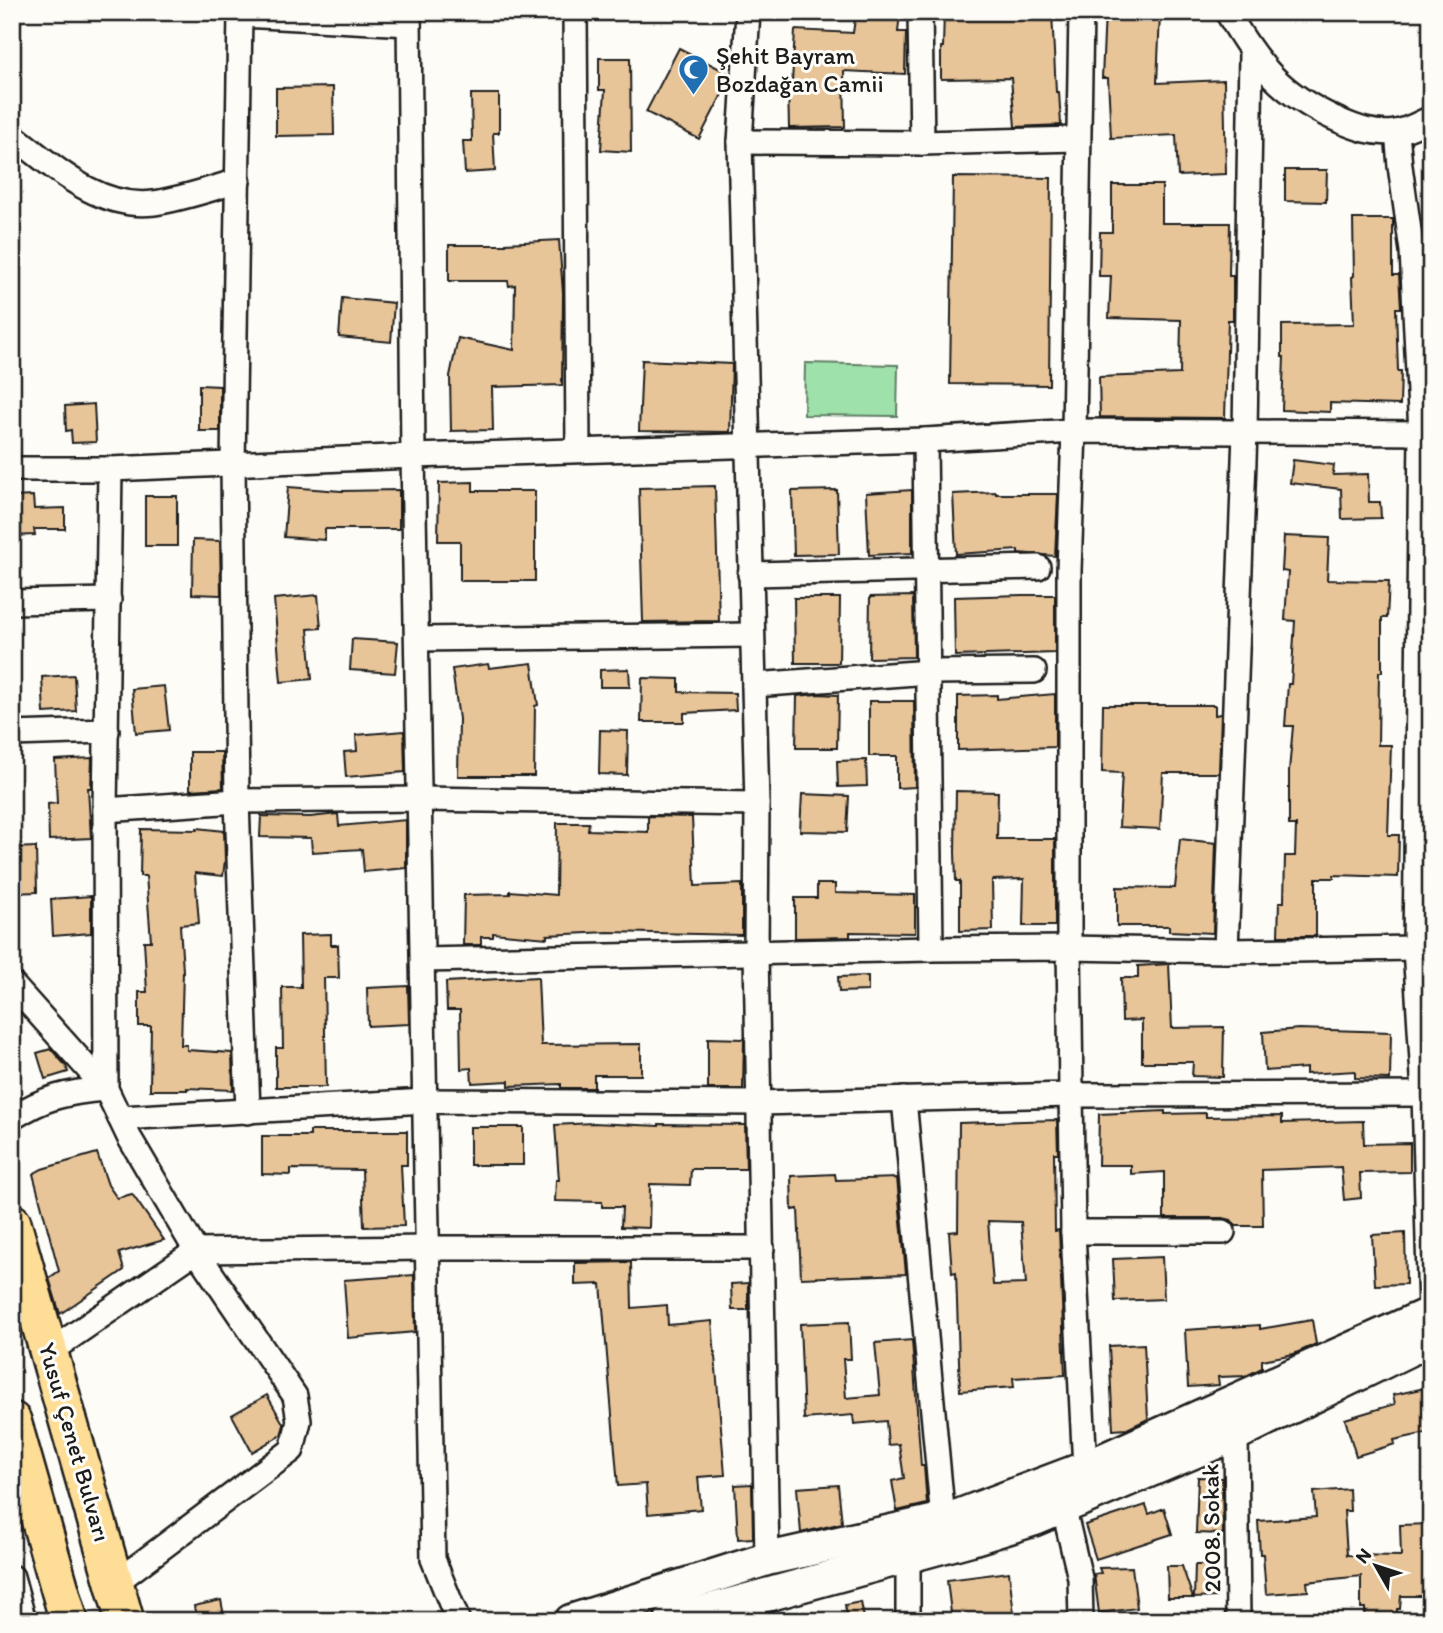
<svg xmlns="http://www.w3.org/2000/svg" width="1443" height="1633" font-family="Itim,sans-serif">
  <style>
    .green { fill: #9fe1ab; stroke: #5e7e64; stroke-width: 2 }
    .building { fill: #e8c599; stroke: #1c1c1c; stroke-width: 2; fill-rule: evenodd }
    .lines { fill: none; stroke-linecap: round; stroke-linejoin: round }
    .minor-casing { stroke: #1c1c1c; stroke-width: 28 }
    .secondary-casing { stroke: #1c1c1c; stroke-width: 37 }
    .trunk-casing { stroke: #1c1c1c; stroke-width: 42 }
    .minor { stroke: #fdfcf7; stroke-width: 23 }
    .secondary { stroke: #fdfcf7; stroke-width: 32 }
    .trunk { stroke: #fedd96; stroke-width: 37 }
    .labels { text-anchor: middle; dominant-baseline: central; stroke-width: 6; stroke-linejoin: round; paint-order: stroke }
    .poi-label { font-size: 24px; fill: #1c1c1c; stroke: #fdfcf7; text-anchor: start }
    .street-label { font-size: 24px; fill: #1c1c1c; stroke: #fdfcf7 }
  </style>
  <rect width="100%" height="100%" fill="#fdfcf7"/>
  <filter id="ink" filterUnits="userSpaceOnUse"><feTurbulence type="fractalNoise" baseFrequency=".0143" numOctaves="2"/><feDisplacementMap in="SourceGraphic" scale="14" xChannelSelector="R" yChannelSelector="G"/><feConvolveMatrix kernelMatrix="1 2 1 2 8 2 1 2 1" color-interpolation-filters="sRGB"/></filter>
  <g filter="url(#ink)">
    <path class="green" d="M805,363l93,2 -1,51 -93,-1z"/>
    <g class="building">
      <path d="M856,12h44l-2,20h8l-1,42 -61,-3 1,56 -56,1 -1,-45h4l3,-53 58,3z"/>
      <path d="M944,12h108l4,80h3l2,33 -46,2 -4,-49 -70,1v-32h2z"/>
      <path d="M1105,12l55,3 -3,68 67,-3 2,94 -48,2 -2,-41 -65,3 -3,-60h-6z"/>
      <path d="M679,48l51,26v5l-31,60 -53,-27z"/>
      <path d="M599,58h31l1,94 -30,-2 4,-60h-6z"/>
      <path d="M333,87l1,48 -58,1v-48z"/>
      <path d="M471,94h28v39h-6l2,38 -30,2 -2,-32h9z"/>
      <path d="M1285,170h42l-1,32 -41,-1z"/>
      <path d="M953,177l98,1 -2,207 -99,-1z"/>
      <path d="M1112,185h50v38h68l-1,53h4v44h-5l-3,98 -125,-1 -1,-40 81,-3 1,-54 -72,-2 2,-42h-12l1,-44h12z"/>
      <path d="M1353,219h40v56h6l2,33h-5l2,63h3l-1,34 -70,-2v9l-48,-2 2,-53h-2v-32l72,-1 -2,-47 2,-1z"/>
      <path d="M559,240l4,53 -1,92 -70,2 1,43 -42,1 -1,-55 8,-38 56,12 1,-65 -6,1 -1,-5h-59v-36h57v-2z"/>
      <path d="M342,298l52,5 -3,39 -52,-5z"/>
      <path d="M642,360l90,4 -2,68 -91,-1z"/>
      <path d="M199,385l21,1v45h-21z"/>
      <path d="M94,404l2,38 -24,1 -1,-13 -5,1 -1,-25z"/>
      <path d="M1293,460l41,5 -1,10 35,-1 1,28h11l1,16 -39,1 -1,-30 -51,-6z"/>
      <path d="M473,482v9h62v90h-75v-40h-22l1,-58z"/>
      <path d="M715,486l4,135 -76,1 -4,-134z"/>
      <path d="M288,487l53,4 58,-1v39h-74v11l-41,-3z"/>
      <path d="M837,490l2,64 -45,1 -2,-64z"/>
      <path d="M912,490v63l-43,2 -3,-62z"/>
      <path d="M996,492v2h62l-3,62 -37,-3v-3l-62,4 -3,-60z"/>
      <path d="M33,496l1,13 31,-1v21h-31l1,6 -23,1v-39z"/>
      <rect x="145" y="496" width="32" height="50"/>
      <path d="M1284,536l45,2 -2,42 62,1 -2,37h-5v54h-3l-1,73h13l-3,90h11l-1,42 -64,-2v3h-18v58h-38l1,-34h5l1,-46h10l1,-31h-7v-54l4,-45h-8l3,-42h3l4,-63 -10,-1 3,-48 -6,-1z"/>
      <path d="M193,540l27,1 1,54 -29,-1z"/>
      <path d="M318,595l3,33 -13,1 4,50 -31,3 -7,-83z"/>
      <path d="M1022,595h33v58l-100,3 -1,-59z"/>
      <path d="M913,596l1,61 -45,1 1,-61z"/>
      <path d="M794,598h46l-1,65h-44z"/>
      <path d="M352,639l46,3 -3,31 -45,-3z"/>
      <path d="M532,663l6,42 -3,1 -1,70h-76l1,-57 -7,-50 36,-5 1,4z"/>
      <path d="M629,669l1,18h-30v-17z"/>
      <path d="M74,675l2,36 -32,2 -2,-36z"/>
      <path d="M642,678l37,1v13l56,1 1,17 -52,3v9h-43z"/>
      <path d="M164,686l5,44 -33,3 -4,-44z"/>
      <path d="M817,694l21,1 -1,53h-41l1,-52z"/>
      <path d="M1055,694v53l-97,3v-54l39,-1v4z"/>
      <path d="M869,701h45l1,86 -18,1v-32h-28z"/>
      <path d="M1103,705h112v10l6,-1 -2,59h-56l-3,56 -41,-2 3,-54 -20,-1z"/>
      <path d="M600,730l28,1 -1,44 -28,-1z"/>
      <path d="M404,731l1,41 -59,5 -2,-25 13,-1 -1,-16z"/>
      <path d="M190,752h32l1,36 -33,2z"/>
      <path d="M92,758l-1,30h-3l3,50 -42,2 -1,-36 9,-1 -2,-43z"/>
      <path d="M866,760l1,26 -29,1 -1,-26z"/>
      <path d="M956,791l42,1 -1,47h58v87h-32l1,-47 -32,1 1,50 -33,1v-50h-4l-1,-29z"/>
      <path d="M802,794l47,2 -2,36 -47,-1z"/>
      <path d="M338,814l1,12 67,-6v48l-42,4 -2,-23 -50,3 -1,-14 -51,-1 1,-21 49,1z"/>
      <path d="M651,816l41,1 3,69 47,-2v51l-134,-3 -61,3v3l-54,-5v4h-12v8h-18l1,-50 46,-1v-3l46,4 1,-72h32l-1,7 60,2v-15z"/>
      <path d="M197,828l27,3 1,29 -2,16 -28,-3 4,50 -19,2 3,46 -2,74h6v5l45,3 1,37 -46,-2v2h-37l1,-64h-12v-34h8l-3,-51h7l-5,-65h-6l1,-47 56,1z"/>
      <path d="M1180,839l36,4 -3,90 -44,-2v-5h-52v-39l58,1z"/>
      <path d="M36,847l1,45 -25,1v-45z"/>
      <path d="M817,884h18v9l80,2v38l-65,-1v5l-55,1v-40h22z"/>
      <path d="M91,896v37l-38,3 -2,-37z"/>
      <path d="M331,934v11h7l1,33h-15l2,109h-50v-39h7l-1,-61h19l-1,-52z"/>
      <path d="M1169,964l3,64 52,-1 -1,50 -31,-1 1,-14h-51v-42l-20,1 -1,-43h17v-12z"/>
      <path d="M868,976v15l-29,1 -1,-15z"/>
      <path d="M538,977l3,68 100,-1v31h-47v13h-33v-4l-52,2v-5l-37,2 -1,-15 -10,1 -1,-59h-13l-1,-28z"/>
      <path d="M408,986l1,38 -41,2 -1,-38z"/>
      <path d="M1299,1029l92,3 -1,47 -35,-1v-7l-49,3v-6l-41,3 -2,-39z"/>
      <path d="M708,1038l36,1 -1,50h-35z"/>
      <path d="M51,1049l15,17 2,6 -23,7 -8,-26z"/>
      <path d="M1165,1111v3l41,-1v4l76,-1v7l81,-2 1,23 46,-1v29l-50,1 1,25 -17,2 -3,-33 -79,3 1,56h-27l-5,-6 -8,-2h-59v-46l-33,2v-9h-33l1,-51z"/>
      <path d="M1057,1120l1,33h-4l1,78 4,-1 6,145 -52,3 1,9 -54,4 -4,-119 -4,1 -3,-41 9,-1 1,-108zM988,1221l33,1 5,62 -33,1z"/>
      <path d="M593,1123l66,3v-2l86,1 1,44h-55l-1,16 -40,-1 -1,44 -28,-1 1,-20h-20v-5l-47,-1 1,-21h3l-4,-55z"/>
      <rect x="470" y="1127" width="53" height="38"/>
      <path d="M310,1131h97v34h-6l3,61 -40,1 -2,-57 -71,-1v6l-29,-1v-38h48z"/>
      <path d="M97,1153l11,32 9,13 15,-4 32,46 -45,13 5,17 -64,44 -11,-36 10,-7 -26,-97 9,-5z"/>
      <path d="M835,1174l1,6 61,-2 9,96 -105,4 -3,-69 -6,1 -1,-34z"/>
      <path d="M1405,1233l1,51 -31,1 -3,-50z"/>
      <path d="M1162,1257l2,42 -49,2 -2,-42z"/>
      <path d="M631,1262l1,46 35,-3 1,20 44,-4 13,154 -27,2 3,32 -53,5 -2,-30 -28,2 -17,-202 -26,1v-22z"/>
      <path d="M414,1275l1,57 -67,6 -4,-58z"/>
      <path d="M748,1283v27h-16l-1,-26z"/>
      <path d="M1312,1320l4,24 -22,10 -32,6v8l-16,8 -28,1 1,8 -31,2 -3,-57 75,-5v4z"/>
      <path d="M849,1322l2,37h-8l3,39 34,-3 -5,-52 37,-3 9,126h3l3,38 -30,7 -5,-30 12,-3 -5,-34 -11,1 -2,-24 -32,3 -1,-9 -49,4 -4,-95z"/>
      <path d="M1144,1344l4,75 -21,10 -14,1 -4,-84z"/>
      <path d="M1425,1388l6,30v14l-37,8 1,4 -39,12 -11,-37 50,-15 -2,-9z"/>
      <path d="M267,1395l17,30 -3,10 -29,17 -20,-37z"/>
      <path d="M1198,1477l24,1 1,56 -27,-1z"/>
      <path d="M752,1484l1,54 -15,1 -3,-54z"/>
      <path d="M838,1485l4,38 -41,10 -4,-45z"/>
      <path d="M1349,1489l1,22h-6l3,44 54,1 -1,-31 31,-1v72h-30l-1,13h-3v12h-32v-13h-4v-32l-54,6 1,9 -42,3 -3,-40h-3l-2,-33 58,-4 -2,-25z"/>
      <path d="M1146,1505l3,9 15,-6 8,26 -76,25 -11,-34z"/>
      <path d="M1195,1565h20v32l-21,1z"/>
      <path d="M1167,1566h15l11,32h-25z"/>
      <path d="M1132,1567l5,41 -38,5 -5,-39 7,-1 -2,-5z"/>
      <path d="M1009,1572l5,42 -62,7 -5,-41z"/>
      <path d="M221,1600l4,21h-28l-3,-15z"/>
      <path d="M861,1602l3,16 -16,3 -3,-16z"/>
    </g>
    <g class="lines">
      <defs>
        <g id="minor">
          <path d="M240,12l-7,453 4,336 11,311"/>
          <path d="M575,12l3,438"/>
          <path d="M748,12l-8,130 17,662 -1,148 11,607"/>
          <path d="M920,12l2,131"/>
          <path d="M1081,12l-7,419 -5,139v378l4,284 12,236"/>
          <path d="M1227,12c31,53 53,82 111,108 18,8 37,15 57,12 12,-1 25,-9 36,-14"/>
          <path d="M240,15l169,9"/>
          <path d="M1397,132l3,34 12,85 9,182 -6,515 9,145 6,220"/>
          <path d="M12,135c41,31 86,75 142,68 28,-4 56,-14 84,-22"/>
          <path d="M740,142l182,1 156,-4"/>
          <path d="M925,440l6,509"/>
          <path d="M12,469h98l303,-13 -4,-444"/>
          <path d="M110,469l-5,341 1,279 23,48 67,114 99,145 4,25 -7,29 -177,133"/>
          <path d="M750,574l288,-7"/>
          <path d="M12,602l97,-2"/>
          <path d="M417,639l335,-4"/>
          <path d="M754,685l175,-13 105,-1"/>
          <path d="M12,734l95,-3"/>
          <path d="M105,810l132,-9 183,-2 337,5"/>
          <path d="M1226,951l19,-518 6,-381"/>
          <path d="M423,960l508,-11 138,-1 157,3 189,-3"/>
          <path d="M12,984l94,105"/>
          <path d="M904,1099l39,421"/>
          <path d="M12,1118c33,-21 55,-26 94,-29"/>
          <path d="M120,1118l306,-17 333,2 312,-8 360,-1"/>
          <path d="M1073,1232h150"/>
          <path d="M49,1352l147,-101 233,-3h333"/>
          <path d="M1236,1434l2,187"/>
          <path d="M1063,1506l17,72 1,43"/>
          <path d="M908,1557v64"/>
          <path d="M12,1577l12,44"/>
          <path d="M458,1621l-25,-62 -20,-1103 512,-16 149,-9 357,2"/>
        </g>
        <g id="secondary">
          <path d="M571,1621l196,-62 191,-43 127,-48 346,-155"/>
          <path d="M671,1621l300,-82 64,-20 201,-85 174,-85 21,-8"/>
        </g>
        <g id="trunk">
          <path d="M12,1223l113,398"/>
          <path d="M12,1421l57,200"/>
        </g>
      </defs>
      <use href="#minor" class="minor-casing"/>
      <use href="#secondary" class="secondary-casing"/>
      <use href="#trunk" class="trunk-casing"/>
      <use href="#minor" class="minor"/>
      <use href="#secondary" class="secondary"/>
      <use href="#trunk" class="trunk"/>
    </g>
  </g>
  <defs>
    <symbol id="mosque-pin" viewBox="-11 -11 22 30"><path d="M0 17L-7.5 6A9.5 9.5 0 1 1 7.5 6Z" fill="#1f6fb2" stroke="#fdfcf7"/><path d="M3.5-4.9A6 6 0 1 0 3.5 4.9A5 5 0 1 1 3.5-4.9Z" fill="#fff"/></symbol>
  </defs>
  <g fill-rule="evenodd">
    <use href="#mosque-pin" x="676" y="52" width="35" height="47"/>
  </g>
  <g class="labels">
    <g class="poi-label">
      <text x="716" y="55">Şehit Bayram<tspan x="716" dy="28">Bozdağan Camii</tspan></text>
    </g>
    <g class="street-label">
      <text transform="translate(75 1442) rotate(74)">Yusuf Çenet Bulvarı</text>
      <text transform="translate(1211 1528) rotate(-91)">2008. Sokak</text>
    </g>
  </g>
  <rect width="1443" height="1633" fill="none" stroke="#fdfcf7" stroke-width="42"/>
  <rect x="21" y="21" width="1401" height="1591" fill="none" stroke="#1c1c1c" stroke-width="2.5" filter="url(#ink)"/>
  <g transform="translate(1376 1566) rotate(309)" stroke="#fdfcf7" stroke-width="5" paint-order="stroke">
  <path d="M0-5L12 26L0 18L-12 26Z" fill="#1c1c1c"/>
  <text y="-10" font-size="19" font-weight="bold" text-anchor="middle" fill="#1c1c1c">N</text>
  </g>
</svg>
